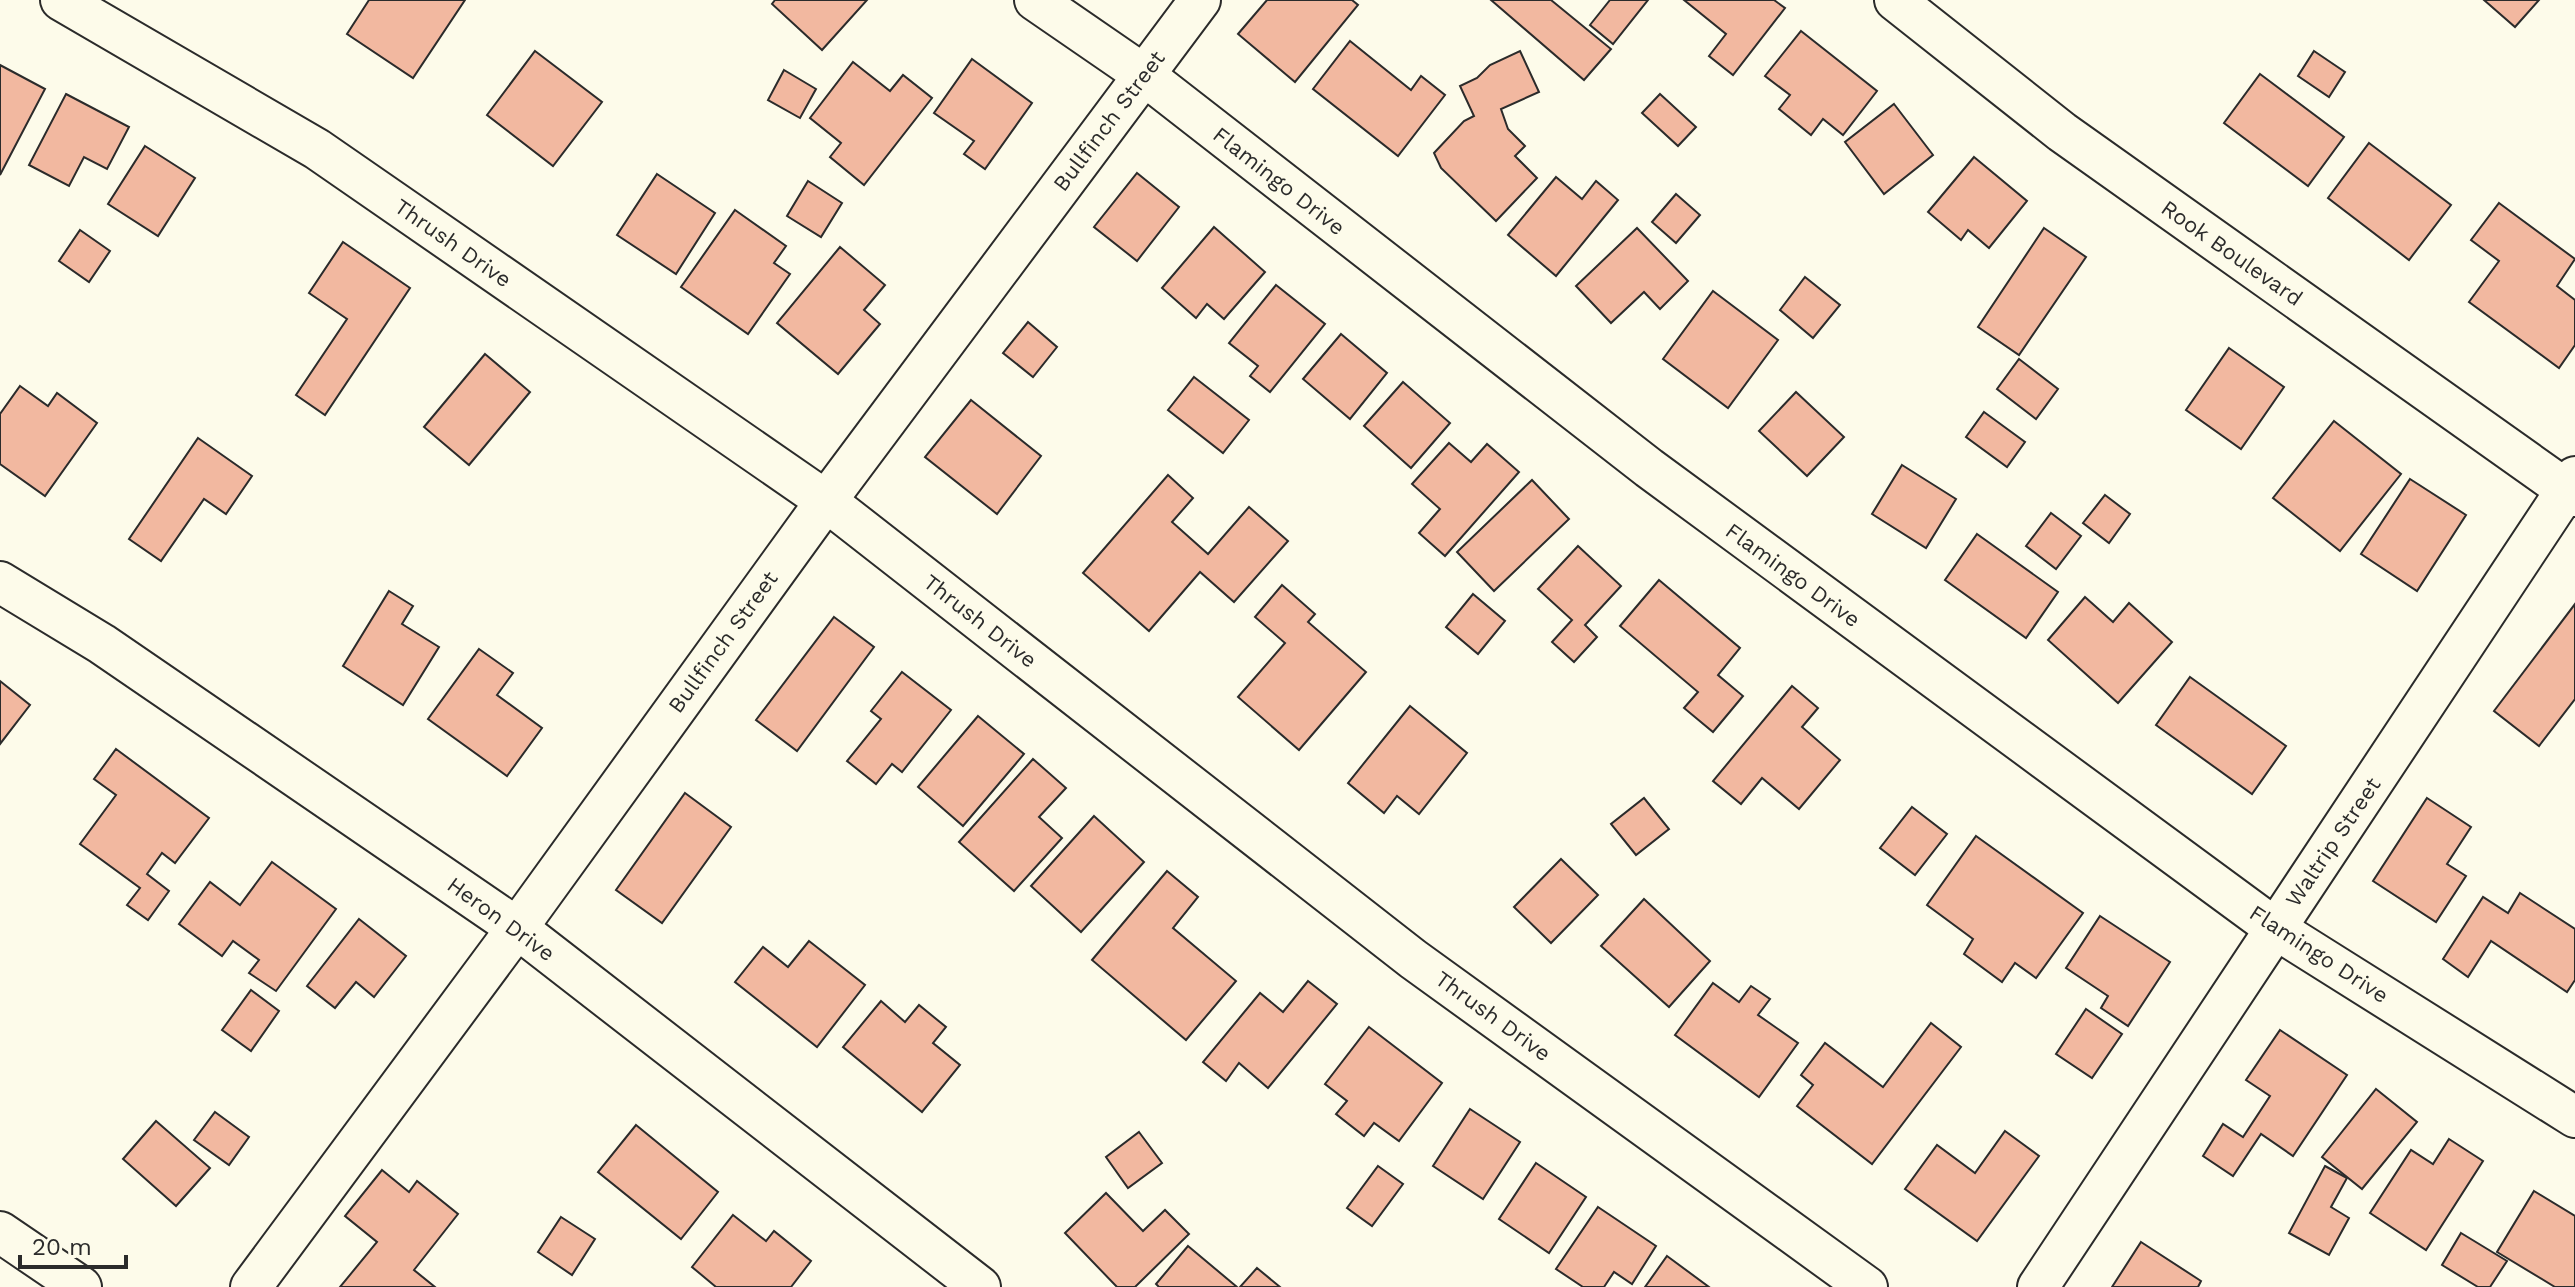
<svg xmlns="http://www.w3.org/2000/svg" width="2575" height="1287" font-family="'Work Sans',sans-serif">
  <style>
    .building { fill: #f2b8a0; stroke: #2b2b2b; stroke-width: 2 }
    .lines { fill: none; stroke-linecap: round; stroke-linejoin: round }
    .minor-casing { stroke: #2b2b2b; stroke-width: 44 }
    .minor { stroke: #fdfbea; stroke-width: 40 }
    .labels { text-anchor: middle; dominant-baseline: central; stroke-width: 6; stroke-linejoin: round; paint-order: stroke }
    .street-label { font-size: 22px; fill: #2b2b2b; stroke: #fdfbea }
  </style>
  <rect width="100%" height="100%" fill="#fdfbea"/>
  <g class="building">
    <path d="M369,0h96l-52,78 -66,-44z"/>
    <path d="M775,0h92l-45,50 -50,-46z"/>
    <path d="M1267,0h85l6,5 -63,77 -57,-48z"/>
    <path d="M1491,0h60l60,49 -27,31z"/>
    <path d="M1610,0h38l-35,44 -23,-19z"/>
    <path d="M1684,0h90l11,8 -52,67 -24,-19 17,-22z"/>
    <path d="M2484,0h55l-24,27z"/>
    <path d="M1801,31l76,60 -34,44 -20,-16 -12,16 -32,-26 11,-14 -25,-19z"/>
    <path d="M1350,41l61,49 10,-14 24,19 -47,61 -85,-67z"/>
    <path d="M535,51l67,51 -49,64 -66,-51z"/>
    <path d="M1520,51l19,41 -38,17 7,20 17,17 -10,10 22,22 -41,43 -55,-53 -7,-15 30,-32 10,-5 -14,-30 17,-8 13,-13z"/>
    <path d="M2314,51l31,21 -16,25 -31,-21z"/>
    <path d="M972,59l60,44 -47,66 -21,-15 10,-13 -40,-28z"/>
    <path d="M853,62l37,29 13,-16 29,23 -68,87 -34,-28 11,-14 -31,-25z"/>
    <path d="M0,65l45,24 -45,86z"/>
    <path d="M784,70l32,19 -16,29 -32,-18z"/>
    <path d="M2260,74l84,63 -36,49 -84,-63z"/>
    <path d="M66,94l63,33 -22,42 -23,-12 -15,29 -40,-21z"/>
    <path d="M1660,94l36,33 -18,19 -36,-33z"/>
    <path d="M1894,104l39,51 -49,39 -39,-52z"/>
    <path d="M2369,143l82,62 -42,55 -81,-62z"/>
    <path d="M145,146l50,32 -37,58 -50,-32z"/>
    <path d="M1974,157l53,44 -38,47 -21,-18 -7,10 -33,-28z"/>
    <path d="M1137,173l42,34 -42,54 -43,-34z"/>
    <path d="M657,174l58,39 -39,61 -59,-39z"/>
    <path d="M1556,177l26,22 14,-18 22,19 -62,76 -48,-41z"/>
    <path d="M808,181l34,22 -21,34 -34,-21z"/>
    <path d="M1676,194l24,21 -24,28 -24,-21z"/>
    <path d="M2499,203l76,56 -18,27 18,14v45l-16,23 -90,-66 30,-41 -28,-21z"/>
    <path d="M735,210l51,36 -12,17 16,11 -42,60 -67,-47z"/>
    <path d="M1214,227l51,45 -41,47 -17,-15 -11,14 -34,-30z"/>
    <path d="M1637,228l51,53 -28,28 -16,-17 -33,31 -35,-37z"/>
    <path d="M2044,228l42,29 -67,98 -41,-28z"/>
    <path d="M80,230l30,21 -21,31 -30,-21z"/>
    <path d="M343,242l67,46 -85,127 -29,-20 51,-76 -38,-26z"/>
    <path d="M840,247l45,38 -21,25 16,14 -42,50 -61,-51z"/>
    <path d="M1805,277l35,28 -27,33 -33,-28z"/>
    <path d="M1276,285l49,39 -55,68 -20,-16 8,-10 -29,-23z"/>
    <path d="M1713,291l65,49 -50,68 -65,-49z"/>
    <path d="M1028,322l29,25 -24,30 -30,-24z"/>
    <path d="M1341,334l46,39 -37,46 -47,-40z"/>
    <path d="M2229,348l55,39 -43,62 -55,-39z"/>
    <path d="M485,354l45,38 -61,73 -45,-38z"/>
    <path d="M2019,359l39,30 -22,30 -39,-30z"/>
    <path d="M1194,377l55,43 -26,33 -55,-43z"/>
    <path d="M1403,382l47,41 -39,45 -47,-42z"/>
    <path d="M20,386l28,20 9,-13 40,30 -52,73 -45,-32v-50z"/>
    <path d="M1796,392l48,45 -37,39 -48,-45z"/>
    <path d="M971,400l70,56 -44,58 -72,-57z"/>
    <path d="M1984,412l41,30 -18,25 -41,-30z"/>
    <path d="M2334,421l67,53 -61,77 -67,-53z"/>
    <path d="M198,438l54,38 -26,38 -22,-15 -43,62 -32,-22z"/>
    <path d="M1449,443l22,19 16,-18 32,28 -74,84 -26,-23 21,-24 -28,-25z"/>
    <path d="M1902,465l54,34 -30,49 -54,-34z"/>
    <path d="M1168,475l25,23 -21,24 36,32 41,-47 39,34 -54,61 -34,-30 -51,59 -66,-58z"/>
    <path d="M2410,479l56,36 -49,76 -56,-37z"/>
    <path d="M1532,480l37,39 -75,72 -37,-39z"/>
    <path d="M2105,495l25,19 -21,29 -26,-20z"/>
    <path d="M2051,513l30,23 -25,33 -30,-23z"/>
    <path d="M1977,534l81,58 -32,46 -81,-58z"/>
    <path d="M1578,546l43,40 -36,39 12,12 -23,25 -22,-20 20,-22 -34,-31z"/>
    <path d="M1659,580l81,68 -22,27 25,21 -30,36 -29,-24 14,-16 -78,-66z"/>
    <path d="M1282,585l33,29 -7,8 58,50 -67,78 -61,-53 47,-54 -30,-26z"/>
    <path d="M389,591l24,15 -11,18 37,23 -36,58 -60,-39z"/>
    <path d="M1473,594l32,27 -27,33 -32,-27z"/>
    <path d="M2085,597l28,25 16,-19 43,39 -54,61 -70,-63z"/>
    <path d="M2575,604v95l-36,47 -45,-35z"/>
    <path d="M834,617l40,30 -77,104 -41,-31z"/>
    <path d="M479,649l34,24 -16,22 45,33 -35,48 -79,-57z"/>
    <path d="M902,672l49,38 -49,62 -10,-8 -16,20 -29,-23 34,-42 -10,-8z"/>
    <path d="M2190,677l96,69 -34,48 -96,-69z"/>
    <path d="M0,681l30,24 -30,39z"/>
    <path d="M1792,686l26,22 -16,19 38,33 -41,49 -37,-31 -21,26 -28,-23z"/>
    <path d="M1410,706l57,47 -48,61 -22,-18 -13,17 -36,-30z"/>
    <path d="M978,716l46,38 -61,72 -45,-39z"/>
    <path d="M116,749l93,69 -34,45 -13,-10 -15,21 22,17 -21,29 -21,-15 13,-17 -60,-44 36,-49 -22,-16z"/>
    <path d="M1033,759l33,29 -27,29 23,21 -48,53 -55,-49z"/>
    <path d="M685,793l46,34 -69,96 -46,-33z"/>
    <path d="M1644,798l25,31 -33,26 -25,-31z"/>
    <path d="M2427,798l44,29 -24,37 19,12 -30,46 -63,-41z"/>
    <path d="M1912,807l35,27 -32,41 -35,-27z"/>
    <path d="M1094,816l50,46 -63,70 -50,-46z"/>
    <path d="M1976,836l107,77 -47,65 -21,-15 -13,19 -38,-28 9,-15 -46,-34z"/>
    <path d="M1561,859l37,36 -47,48 -37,-36z"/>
    <path d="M272,862l64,47 -60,82 -27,-18 10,-13 -26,-19 -11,15 -43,-32 31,-42 30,23z"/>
    <path d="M1167,871l31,26 -25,31 63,53 -50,59 -94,-80z"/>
    <path d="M2520,893l55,36v51l-8,12 -76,-51 -23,36 -25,-18 40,-62 25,16z"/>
    <path d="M1644,899l66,62 -41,46 -68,-61z"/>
    <path d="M2100,916l70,46 -42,64 -27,-18 7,-12 -42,-28z"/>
    <path d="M359,919l47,37 -32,41 -18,-15 -21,26 -28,-22z"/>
    <path d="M809,941l56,44 -48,62 -82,-65 28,-35 25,20z"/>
    <path d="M1308,981l29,23 -69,84 -29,-25 -13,18 -23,-19 57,-69 23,19z"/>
    <path d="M1713,983l26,19 12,-16 19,13 -12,16 40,28 -39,54 -84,-62z"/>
    <path d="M251,990l28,21 -28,40 -29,-21z"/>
    <path d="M881,1001l24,21 14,-17 27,22 -13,16 27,22 -38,47 -79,-65z"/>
    <path d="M2086,1009l36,25 -30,44 -36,-24z"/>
    <path d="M1931,1023l30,24 -89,117 -75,-58 16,-21 -12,-10 24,-32 58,44z"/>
    <path d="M1369,1027l73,56 -43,58 -25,-18 -10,13 -28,-22 11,-13 -22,-17z"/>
    <path d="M2280,1030l67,45 -54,81 -32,-22 -28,42 -30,-20 20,-32 20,13 27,-41 -24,-16z"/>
    <path d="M2376,1089l41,33 -55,67 -40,-32z"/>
    <path d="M1470,1109l50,33 -37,57 -50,-33z"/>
    <path d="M215,1112l34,25 -20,28 -35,-25z"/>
    <path d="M156,1121l54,47 -34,38 -53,-47z"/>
    <path d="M636,1125l82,67 -37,47 -83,-67z"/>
    <path d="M2005,1131l34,25 -62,85 -72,-52 32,-44 38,28z"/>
    <path d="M1139,1132l23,31 -34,25 -22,-31z"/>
    <path d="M2449,1139l34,22 -57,89 -56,-37 41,-63 22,14z"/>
    <path d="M1536,1163l50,34 -37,56 -50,-34z"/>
    <path d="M1378,1166l25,18 -31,42 -25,-18z"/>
    <path d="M2325,1166l22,12 -16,29 18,11 -20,37 -40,-22z"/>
    <path d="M382,1170l27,22 8,-11 41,33 -44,56 21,17h-95l37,-45 -32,-26z"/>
    <path d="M2534,1191l41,25v71h-20l-58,-35z"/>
    <path d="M1106,1193l37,38 22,-21 24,24 -54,53h-18l-52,-54z"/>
    <path d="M1598,1207l58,39 -24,38 -18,-12 -10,15h-21l-27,-18z"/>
    <path d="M733,1215l33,26 8,-10 37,30 -20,26h-75l-24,-20z"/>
    <path d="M561,1217l34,22 -23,36 -34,-23z"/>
    <path d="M2461,1233l46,28 -17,26h-12l-36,-22z"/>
    <path d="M2141,1242l60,39 -3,6h-86z"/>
    <path d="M1188,1246l49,41h-78l-3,-3z"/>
    <path d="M1667,1256l42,31h-64z"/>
    <path d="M1257,1268l23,19h-40z"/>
  </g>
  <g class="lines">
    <defs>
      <g id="minor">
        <path d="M61,0l256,149 509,352 587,458 454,328"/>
        <path d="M1035,0l109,75 505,393 627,461 299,188"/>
        <path d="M1895,0l167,132 513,364"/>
        <path d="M0,582l102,62 415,284 463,359"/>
        <path d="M0,1232l81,55"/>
        <path d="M251,1287l266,-359 309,-427 374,-501"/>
        <path d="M2038,1287l537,-810"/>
      </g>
    </defs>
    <use href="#minor" class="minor-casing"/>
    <use href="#minor" class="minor"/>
  </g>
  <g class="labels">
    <g class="street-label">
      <text transform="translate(1109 121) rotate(-53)">Bullfinch Street</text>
      <text transform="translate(1279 181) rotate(38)">Flamingo Drive</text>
      <text transform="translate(453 243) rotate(35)">Thrush Drive</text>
      <text transform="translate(2232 253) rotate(35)">Rook Boulevard</text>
      <text transform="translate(1793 575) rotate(36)">Flamingo Drive</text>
      <text transform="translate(980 621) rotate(38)">Thrush Drive</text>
      <text transform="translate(723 642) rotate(-54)">Bullfinch Street</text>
      <text transform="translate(2333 842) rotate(-56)">Waltrip Street</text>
      <text transform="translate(501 919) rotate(36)">Heron Drive</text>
      <text transform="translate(2319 954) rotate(33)">Flamingo Drive</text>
      <text transform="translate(1493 1016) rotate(36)">Thrush Drive</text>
    </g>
  </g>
  <path d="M20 1255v12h106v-12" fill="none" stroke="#2b2b2b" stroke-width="4"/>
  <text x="32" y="1255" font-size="24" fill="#2b2b2b" stroke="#fdfbea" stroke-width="6" paint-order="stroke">20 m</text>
</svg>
